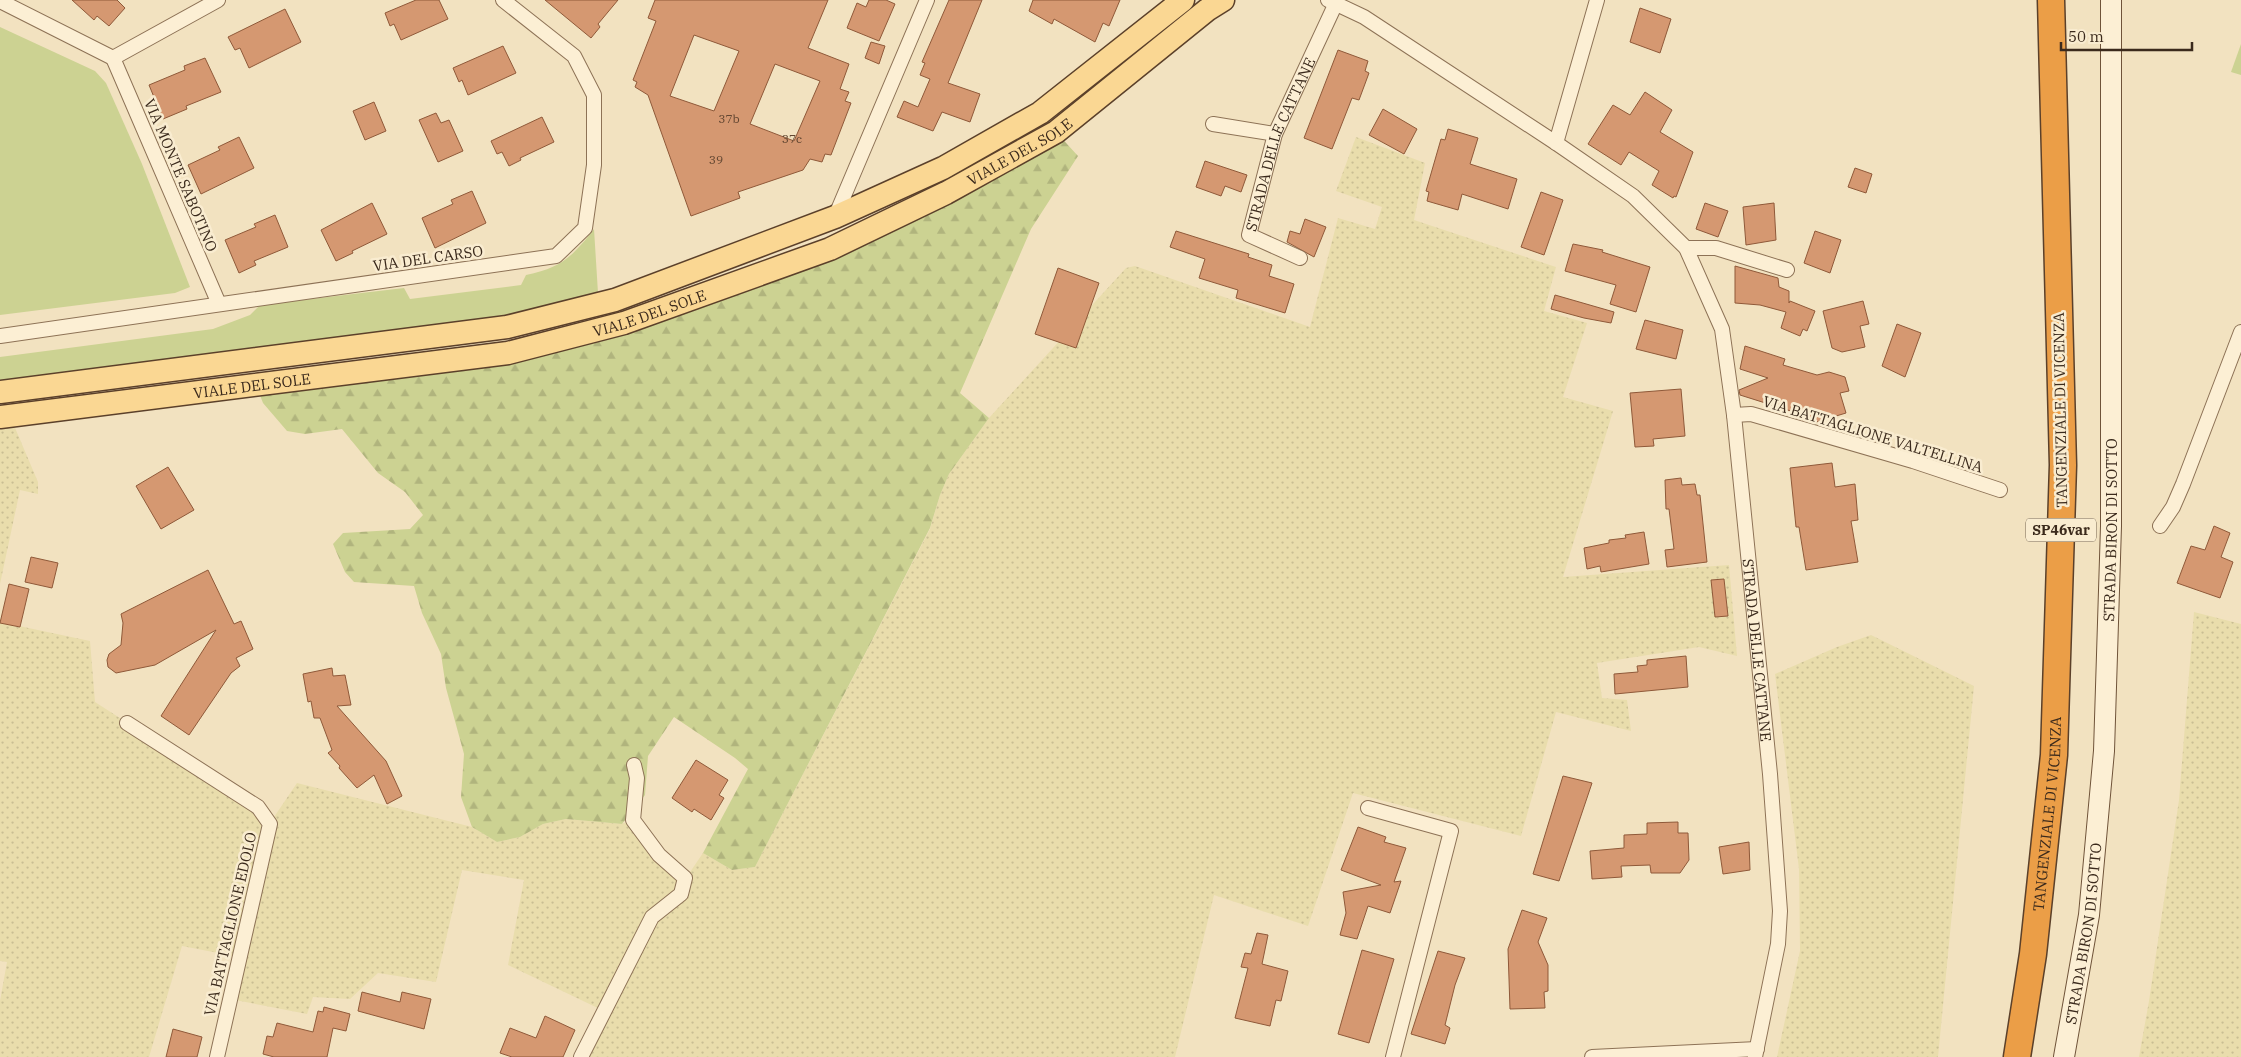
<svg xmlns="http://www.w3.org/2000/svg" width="2241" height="1057" font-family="'IBM Plex Serif',serif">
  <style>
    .farmland { fill: url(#farmland-dots) }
    .green { fill: #ccd292 }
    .forest { fill: url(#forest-firs) }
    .building { fill: #d59871; stroke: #8f5939; fill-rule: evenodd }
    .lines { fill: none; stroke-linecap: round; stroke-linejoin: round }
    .street-casing { stroke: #8d7256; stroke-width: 16 }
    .secondary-casing { stroke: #6f5339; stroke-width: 22 }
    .primary-casing { stroke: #5b402a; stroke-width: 25 }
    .highway-casing { stroke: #5b402a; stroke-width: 29 }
    .street { stroke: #fcefd4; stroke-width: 14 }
    .secondary { stroke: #fcefd4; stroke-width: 20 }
    .primary { stroke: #fad793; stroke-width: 22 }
    .highway { stroke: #eb9e47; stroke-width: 26 }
    .labels { text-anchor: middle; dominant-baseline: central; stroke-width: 5; stroke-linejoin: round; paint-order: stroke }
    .number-label { font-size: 12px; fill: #624631 }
    .shield { fill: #f9ecd0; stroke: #746452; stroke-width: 1 }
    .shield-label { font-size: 14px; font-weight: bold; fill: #3b2a1c }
    .street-label { font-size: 15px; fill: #3b2a1c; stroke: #f9ecd0 }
  </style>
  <defs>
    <pattern id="farmland-dots" width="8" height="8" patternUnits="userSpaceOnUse" patternTransform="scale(1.25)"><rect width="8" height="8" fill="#e9ddac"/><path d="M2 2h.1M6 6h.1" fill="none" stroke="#c9be93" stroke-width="1.8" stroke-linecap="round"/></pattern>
    <pattern id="forest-firs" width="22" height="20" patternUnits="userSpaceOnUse" patternTransform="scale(1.25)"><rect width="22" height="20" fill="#ccd292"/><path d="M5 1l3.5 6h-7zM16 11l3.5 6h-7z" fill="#b0b47d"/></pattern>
  </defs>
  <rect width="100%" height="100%" fill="#f2e2c0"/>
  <g class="farmland">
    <path d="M1356,137l69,26 -11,57 142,47 -12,44 43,12 -24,74 50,14 -50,166 166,-12 8,91 -38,-9 -102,16 5,35 25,2 4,31 -75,-19 -35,124 -168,-43 -45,133 -94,-31 -39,162h-594l23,-46 -96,-46 16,-85 -62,-10 -26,112 -58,-9 -28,26 -37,-2 -6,17 -77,-15 9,-42 -57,-11 -33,111h-149v-56l7,-39 -7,-1v-339l90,19 5,61 163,105 12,16 27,-40 175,44 25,15 23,-5 23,-13 23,-5 56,5 11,-4 53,58 17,-25 29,17 23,-3 175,-338 10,-34 9,-21 40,-56 137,-150 9,-2 175,61 28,-109 37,11 7,-22 -46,-16z"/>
    <path d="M10,416l28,66v12l-18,-4 -20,94v-167z"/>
    <path d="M2194,612l47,12v433h-102l10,-56 30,-201z"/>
    <path d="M1871,635l103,51 -36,371h-161l23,-106 -1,-82 -24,-195 62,-27z"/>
  </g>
  <g class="green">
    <path d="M0,27l95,44 11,12 36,81 48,123 -15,6 -175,22z"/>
    <path d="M2241,44v31l-10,-3z"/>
    <path d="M594,229l4,64 -127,31 -471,59v-26l213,-28 37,-14 10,-10 144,-17 6,11 111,-14 5,-10c35,-7 46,-18 68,-46z"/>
  </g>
  <path class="forest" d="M1056,132l22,24 -47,73 -71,164 29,25 -40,56 -9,21 -10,33 -175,339 -23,3 -29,-17 45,-84 -13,-11 -61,-41 -26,39 -3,39 -23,29 -56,-5 -23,5 -23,13 -23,5 -25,-15 -11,-30 3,-43 -18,-66 -5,-34 -19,-41 -8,-27 -60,-4 -9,-10 -12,-28 10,-11 67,-4 13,-14 -18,-23 -27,-19 -36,-44 -37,5 -18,-3 -24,-28 -7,-18 252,-32 322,-104z"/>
  <g class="building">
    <path d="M72,0h45l8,8 -16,18 -12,-10 -3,4z"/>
    <path d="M416,0h23l9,19 -47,21 -7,-16 -4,2 -5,-13z"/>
    <path d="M545,0h73l-20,24 2,3 -9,11z"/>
    <path d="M655,0h173l-20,48 41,16 -9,25 9,3 -4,9 6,2 -20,52 -6,-1 -3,8 -12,-3 -7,11 -65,22 2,6 -49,18 -43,-121 -13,-8 2,-5 -4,-2 23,-59 -8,-3zM694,35l45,16 -25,60 -44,-15zM775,64l45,17 -26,60 -44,-17z"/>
    <path d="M869,0h17l9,4 -16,37 -32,-13 10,-25 9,4z"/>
    <path d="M949,0h33l-34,83 32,11 -10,28 -28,-10 -9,19 -36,-14 7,-16 14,6 12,-28 -10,-4 5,-12 -3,-1z"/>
    <path d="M1033,0h87l-11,26 -6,-3 -8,19 -41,-23 -2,5 -23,-13z"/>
    <path d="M1640,8l31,11 -11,34 -30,-11z"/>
    <path d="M285,9l16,33 -52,26 -9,-20 -5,2 -7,-13z"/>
    <path d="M871,42l14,4 -6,18 -14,-6z"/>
    <path d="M503,46l13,27 -48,22 -6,-15 -3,2 -6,-14z"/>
    <path d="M1338,50l30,11 -3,10 4,2 -10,27 -7,-2 -20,51 -28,-11z"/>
    <path d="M205,58l16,34 -35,14 1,3 -24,10 -14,-34 36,-15 -1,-4z"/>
    <path d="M1645,92l27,18 -12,22 33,20 -17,45 -2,-1 -1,2 -21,-13 7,-14 -30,-19 -8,13 -33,-21 25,-39 17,10z"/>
    <path d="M374,102l12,29 -21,9 -12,-29z"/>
    <path d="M1383,109l34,20 -13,25 -35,-19z"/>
    <path d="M436,113l5,10 8,-3 14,31 -25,11 -19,-42z"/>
    <path d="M542,117l12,25 -34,16 1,2 -12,6 -7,-14 -5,2 -6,-13z"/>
    <path d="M1448,129l30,9 -8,26 47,15 -9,30 -46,-15 -4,16 -31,-9 2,-9 -3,-1 15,-52 4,1z"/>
    <path d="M239,137l15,31 -53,26 -13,-29 32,-15 -2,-3z"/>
    <path d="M1205,161l42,14 -6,17 -16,-6 -4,10 -25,-9z"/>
    <path d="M1855,168l17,6 -6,19 -18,-6z"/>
    <path d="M472,191l14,32 -51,25 -13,-30 31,-14 -2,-4z"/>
    <path d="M1541,192l22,8 -19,55 -23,-8z"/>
    <path d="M372,203l15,31 -35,17 1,2 -17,8 -15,-31z"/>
    <path d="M1705,203l23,8 -10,26 -22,-8z"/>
    <path d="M1774,203l2,37 -30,5 -3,-38z"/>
    <path d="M275,215l13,32 -34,14 2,4 -17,8 -14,-33 31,-13 -2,-3z"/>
    <path d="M1305,219l21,8 -12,30 -27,-15 3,-11 10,3z"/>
    <path d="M1176,231l73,23 -1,3 24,8 -3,11 25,8 -9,29 -49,-15 2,-8 -39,-12 6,-19 -35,-12z"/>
    <path d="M1815,231l26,9 -11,33 -26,-10z"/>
    <path d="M1573,244l30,6 -1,2 48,15 -14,45 -26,-8 6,-19 -51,-14z"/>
    <path d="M1735,266l43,12 1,9 10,4v12l1,-2 25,10 -8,20 -4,-2 -3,7 -19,-8 5,-16 -26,-7 -25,-2z"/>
    <path d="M1058,268l41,15 -23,65 -41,-14z"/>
    <path d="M1555,295l59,17 -3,11 -27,-5 -33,-9z"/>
    <path d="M1863,301l6,23 -9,2 5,21 -23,5 -10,-4 -9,-37z"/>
    <path d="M1645,320l38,10 -7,29 -40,-10z"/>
    <path d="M1897,324l24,9 -16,44 -23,-11z"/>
    <path d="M1745,346l40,13 -2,6 34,10 12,-3 16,5 4,14 -9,2 6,20 -33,10 -18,-5 2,-5 -57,-18 -1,-5 29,-12 -28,-9z"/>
    <path d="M1681,389l4,47 -32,3 1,7 -19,1 -5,-54z"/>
    <path d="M1832,463l3,24 20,-3 3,36 -7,1 7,41 -52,8 -7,-43h-3l-6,-59z"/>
    <path d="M168,467l26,43 -33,19 -25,-43z"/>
    <path d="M1681,478l1,7 13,-1 2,11h3l7,67 -40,5 -2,-17 9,-1 -5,-40h-3l-1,-29z"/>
    <path d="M2214,526l16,7 -9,24 12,5 -13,36 -43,-15 14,-37 14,4z"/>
    <path d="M1644,532l5,32 -48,8 -1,-6 -13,3 -3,-21 25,-5v-3l17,-2 -1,-3z"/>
    <path d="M31,557l27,6 -6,25 -27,-6z"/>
    <path d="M208,570l26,54 7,-3 12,28 -17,9 4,8 -9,7 -42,62 -28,-19 55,-86 -61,35 -39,8 -8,-6 -1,-7 2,-6 12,-9 2,-22 -2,-9z"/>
    <path d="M1724,579l4,37 -13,1 -4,-37z"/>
    <path d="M9,584l20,5 -9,38 -20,-4z"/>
    <path d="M1686,656l2,31 -73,7 -1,-20 24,-2 -1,-6 10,-1v-5z"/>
    <path d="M332,668l1,8 12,-1 6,30 -14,1 49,55 16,35 -15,8 -13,-29 -17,13 -18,-20 1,-2 -12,-13 4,-3 -12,-32h-6l-3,-17 -3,1 -5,-28z"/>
    <path d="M696,760l32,20 -9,15 5,3 -13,22 -17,-11 -2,3 -20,-14z"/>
    <path d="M1563,776l29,7 -33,98 -26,-7z"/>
    <path d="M1678,822v11h10l1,27 -9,13h-29l-1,-8 -29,1 1,11 -30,2 -2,-28 34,-3v-13l23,-1v-11z"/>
    <path d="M1358,827l28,10 -2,5 22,6 -12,34 7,-1 -11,32 -22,-7 -11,33 -17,-4 6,-22 -3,-21 38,-7 -40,-15z"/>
    <path d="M1749,842l1,28 -27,4 -4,-27z"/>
    <path d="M1522,910l25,8 -9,24 10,23v26l-4,1 1,16 -35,1 -2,-60z"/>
    <path d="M1257,933l11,2 -6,29 26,7 -7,30 -5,-1 -6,26 -35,-8 13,-50 -7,-1 4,-14 6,1z"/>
    <path d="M1362,950l32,9 -25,84 -31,-9z"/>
    <path d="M1438,951l27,7 -10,27 -10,40 5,3 -5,16 -34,-10z"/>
    <path d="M362,992l38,10 2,-10 29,7 -7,30 -66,-18z"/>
    <path d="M324,1007l26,7 -4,17 -13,-3 -6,29h-53l-11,-3 4,-18 6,1 4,-14 36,9 5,-21 5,1z"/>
    <path d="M545,1016l30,14 -12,27h-51l-12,-4 10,-25 26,10z"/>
    <path d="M173,1029l29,8 -5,20h-31z"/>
  </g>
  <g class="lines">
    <defs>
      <g id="street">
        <path id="s1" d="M1328,0l36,17 192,126 77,53 53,52 36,81 12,86 36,359 10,137 -2,33 -23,113"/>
        <path d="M0,1l113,57 105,-58"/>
        <path d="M113,58l106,246"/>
        <path d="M1213,124l62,10"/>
        <path d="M1556,143l41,-143"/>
        <path d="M835,217l92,-217"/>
        <path d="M1686,248h30l71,22"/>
        <path id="s2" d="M1300,258l-51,-23 26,-101 61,-131"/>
        <path d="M0,336l556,-80 29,-28 9,-63v-70l-20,-39 -71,-56"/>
        <path d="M1734,415l17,-1 162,47 87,29"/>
        <path d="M2160,526l13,-19 10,-23 58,-152"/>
        <path d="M127,723l131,84 12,17 -53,233"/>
        <path d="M1368,808l83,23 -58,226"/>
        <path d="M581,1057l71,-140 29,-23 4,-16 -26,-23 -26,-35 4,-42 -3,-13"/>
        <path d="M1592,1057l165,-8"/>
      </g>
      <g id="secondary">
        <path id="s3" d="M2064,1057l25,-142 15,-164 7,-225v-526"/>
      </g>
      <g id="primary">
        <path d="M0,392l507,-65 108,-27 220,-83 108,-49 97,-55 143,-113"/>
        <path id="s4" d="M0,417l508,-64 116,-30 206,-74 116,-56 110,-61 151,-122 16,-10"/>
      </g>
      <g id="highway">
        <path id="s5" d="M2017,1057l16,-103 21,-199 9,-290 -12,-465"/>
      </g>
    </defs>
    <use href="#street" class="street-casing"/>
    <use href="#secondary" class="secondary-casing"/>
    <use href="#primary" class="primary-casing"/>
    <use href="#highway" class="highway-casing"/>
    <use href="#street" class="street"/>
    <use href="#secondary" class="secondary"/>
    <use href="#primary" class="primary"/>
    <use href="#highway" class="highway"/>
  </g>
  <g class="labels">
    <g class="number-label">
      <text x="729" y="118">37b</text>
      <text x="792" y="138">37c</text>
      <text x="716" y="159">39</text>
    </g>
    <rect class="shield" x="2026" y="518.5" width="70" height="23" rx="4"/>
    <g class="shield-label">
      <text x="2061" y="530">SP46var</text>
    </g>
    <g class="street-label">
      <text stroke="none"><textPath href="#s2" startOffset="152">STRADA DELLE CATTANE</textPath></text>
      <text stroke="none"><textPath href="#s4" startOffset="1064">VIALE DEL SOLE</textPath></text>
      <text transform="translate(181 175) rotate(67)">VIA MONTE SABOTINO</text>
      <text transform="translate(428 258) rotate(-8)">VIA DEL CARSO</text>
      <text stroke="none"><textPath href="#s4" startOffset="659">VIALE DEL SOLE</textPath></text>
      <text stroke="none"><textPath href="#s4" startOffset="254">VIALE DEL SOLE</textPath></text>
      <text transform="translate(2060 410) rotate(-91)">TANGENZIALE DI VICENZA</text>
      <text transform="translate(1873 434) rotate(17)">VIA BATTAGLIONE VALTELLINA</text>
      <text stroke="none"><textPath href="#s3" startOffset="530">STRADA BIRON DI SOTTO</textPath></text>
      <text stroke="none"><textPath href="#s1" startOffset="849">STRADA DELLE CATTANE</textPath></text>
      <text stroke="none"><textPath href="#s5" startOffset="245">TANGENZIALE DI VICENZA</textPath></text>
      <text transform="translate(230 924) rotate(-77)">VIA BATTAGLIONE EDOLO</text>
      <text stroke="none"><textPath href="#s3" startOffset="125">STRADA BIRON DI SOTTO</textPath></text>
    </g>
  </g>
  <path d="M2061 42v8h131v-8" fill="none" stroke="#3b2a1c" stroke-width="2.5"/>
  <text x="2068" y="42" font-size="15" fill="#3b2a1c" stroke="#f9ecd0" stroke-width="4" paint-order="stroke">50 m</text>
</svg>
